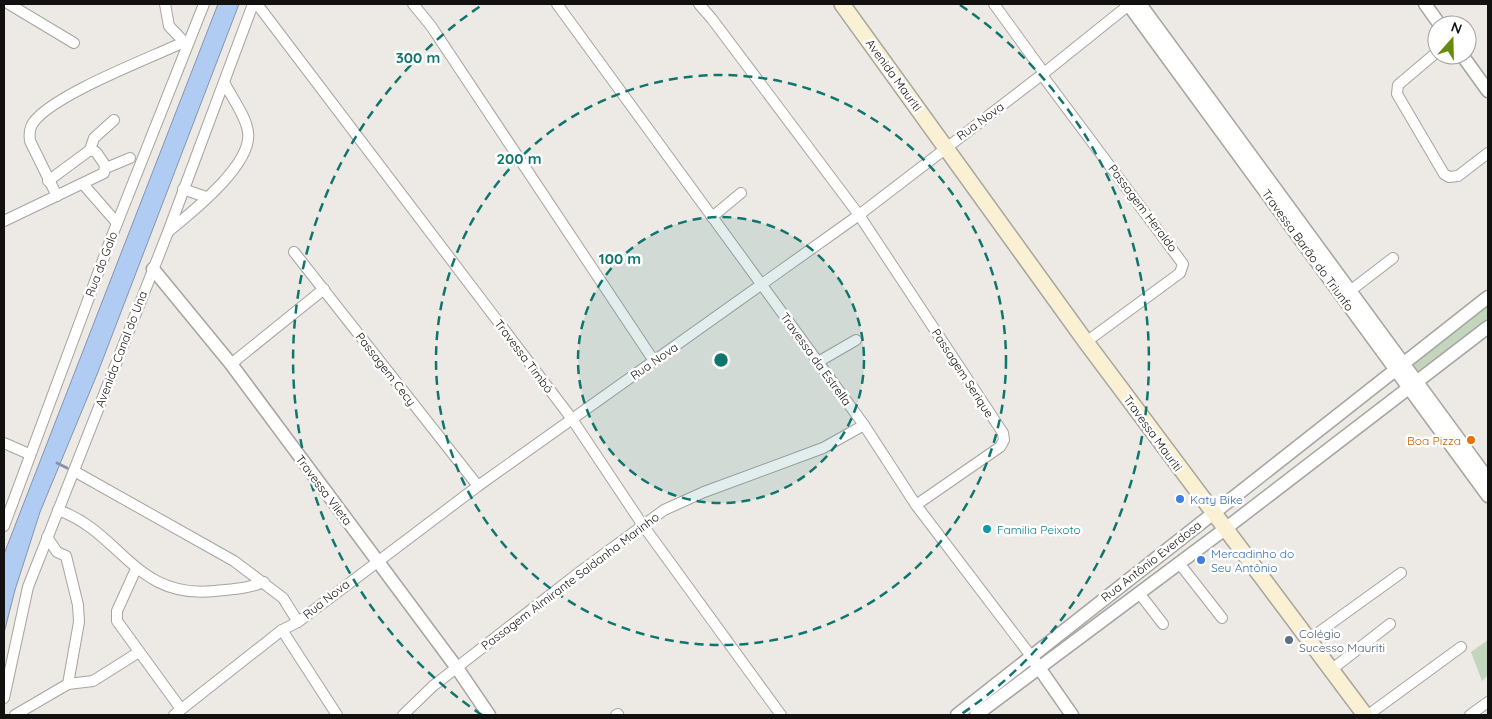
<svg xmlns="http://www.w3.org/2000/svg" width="1492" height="719" font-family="Quicksand,sans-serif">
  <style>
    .green { fill: #c2d5bd }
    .water { fill: #b1ccf3; stroke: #8294af }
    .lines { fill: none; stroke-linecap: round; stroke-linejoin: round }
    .stream { stroke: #8294af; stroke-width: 3 }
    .minor-casing { stroke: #a7a49f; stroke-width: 12 }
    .tertiary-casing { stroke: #a7a49f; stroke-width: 15 }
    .secondary-casing { stroke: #a7a49f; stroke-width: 18 }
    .minor { stroke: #fff; stroke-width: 10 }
    .tertiary { stroke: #fff; stroke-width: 12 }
    .secondary { stroke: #faf1d4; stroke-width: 15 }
    .ring { fill: none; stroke: #0f766e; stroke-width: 2.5; stroke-dasharray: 9 6 }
    .food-dot { fill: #e8710a; stroke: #fff; stroke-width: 2 }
    .shop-dot { fill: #3f7fe0; stroke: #fff; stroke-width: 2 }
    .culture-dot { fill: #0f9aa8; stroke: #fff; stroke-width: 2 }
    .service-dot { fill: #5c6f8a; stroke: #fff; stroke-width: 2 }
    .labels { text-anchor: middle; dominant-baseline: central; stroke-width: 5; stroke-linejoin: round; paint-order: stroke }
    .street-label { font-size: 12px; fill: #131110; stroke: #fff }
    .food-label { font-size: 12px; fill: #c56008; stroke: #fff; text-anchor: end }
    .shop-label { font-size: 12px; fill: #366cbe; stroke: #fff; text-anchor: start }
    .culture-label { font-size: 12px; fill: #0d838f; stroke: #fff; text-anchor: start }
    .service-label { font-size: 12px; fill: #4e5e75; stroke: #fff; text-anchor: start }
    .centre { fill: #0f766e; stroke: #fff; stroke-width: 2.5 }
    .ring-label { font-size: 15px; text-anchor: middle; font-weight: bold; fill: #0f766e; stroke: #fff; stroke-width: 5; stroke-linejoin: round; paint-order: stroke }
  </style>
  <rect width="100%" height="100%" fill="#ede9e4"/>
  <g class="green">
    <path d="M1488,301v20l-66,56 -15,-18z"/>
    <path d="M1488,640v35l-6,6 -11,-29z"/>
  </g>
  <path class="water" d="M218,4h21l-141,368 -58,140 -25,78 -11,43v-79z"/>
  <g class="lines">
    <path class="stream" d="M57,463l10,5"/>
    <defs>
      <g id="minor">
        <path d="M9,4l65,39"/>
        <path d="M165,4l4,22 18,19"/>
        <path d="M257,4l315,415 70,105 139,191"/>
        <path d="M413,4l18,22 223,335"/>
        <path d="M557,4l307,421 52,80 115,151"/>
        <path d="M699,4l13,15 147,196 144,218 1,7 -4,7 -84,58"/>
        <path d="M994,4l50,69"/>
        <path d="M1437,52l-39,33 -1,9 3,5 44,75 5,3 9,-1 30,-23"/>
        <path d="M1042,75l141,189 -3,9 -94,69"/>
        <path d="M90,150l4,-12 20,-18"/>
        <path d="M106,168l24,-10"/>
        <path d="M83,184l34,39"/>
        <path d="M183,189l23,8"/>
        <path d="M57,196l-27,-55c-1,-7 -1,-12 3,-18 19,-28 117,-65 151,-81"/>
        <path d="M712,217l29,-24"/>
        <path d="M4,221l100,-48 1,-8 -9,-13 -6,-2 -42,31"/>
        <path d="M169,231c23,-19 84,-67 79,-99 -2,-16 -16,-34 -23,-48"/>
        <path d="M294,252l184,234"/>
        <path d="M1350,291l43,-33"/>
        <path d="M818,362l38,-22"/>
        <path d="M231,364l93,-75"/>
        <path d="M4,443l25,11"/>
        <path d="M74,471l160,90 49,37 15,24"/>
        <path d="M58,510c63,22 77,90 157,81 18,-2 32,-2 49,-9"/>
        <path d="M4,526l106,-285 94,-237"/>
        <path d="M47,537l10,15 9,4 12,49 1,17 -11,62"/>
        <path d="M1179,563l43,55"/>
        <path d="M136,569l-19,42v10l64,88"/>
        <path d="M1139,593l24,31"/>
        <path d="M282,630l55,85"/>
        <path d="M1308,640l93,-67"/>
        <path d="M1331,670l59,-46"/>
        <path d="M4,698l24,-111 140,-355 85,-228"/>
        <path d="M15,715l53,-31 25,-3 46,-29"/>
        <path d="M174,715l108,-85 16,-8 180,-136 381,-271 185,-142 86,-69"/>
        <path d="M403,715l30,-29 148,-115 83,-61 40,-18 119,-44 41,-23"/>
        <path d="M616,715l2,-1"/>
        <path d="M1368,715l93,-68"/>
        <path d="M1470,715l18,-13"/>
      </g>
      <g id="tertiary">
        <path d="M1128,4l360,492"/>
        <path d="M1140,4l348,475"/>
        <path d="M1425,4l15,21"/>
        <path d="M1462,55l26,36"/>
        <path d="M153,269l78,95 226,304 32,47"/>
        <path d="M1035,662l37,53"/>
        <path d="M957,715l531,-418"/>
        <path d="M976,715l249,-186 263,-202"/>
      </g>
      <path id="secondary" d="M842,4l244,338 279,373"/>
    </defs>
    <use href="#minor" class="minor-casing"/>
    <use href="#tertiary" class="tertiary-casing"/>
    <use href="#secondary" class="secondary-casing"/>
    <use href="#minor" class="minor"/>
    <use href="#tertiary" class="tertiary"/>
    <use href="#secondary" class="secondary"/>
  </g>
  <circle cx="721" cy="360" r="143" fill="#0f766e" fill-opacity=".12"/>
  <g class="ring">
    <circle cx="721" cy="360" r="143"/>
    <circle cx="721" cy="360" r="285"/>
    <path d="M482 715A428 428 0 0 1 482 5M960 5A428 428 0 0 1 960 715"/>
  </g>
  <circle class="food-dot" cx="1471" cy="440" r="5"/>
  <g class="shop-dot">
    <circle cx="1180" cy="499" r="5"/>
    <circle cx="1201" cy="560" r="5"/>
  </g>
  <circle class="culture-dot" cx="987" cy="529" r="5"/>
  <circle class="service-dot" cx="1289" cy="640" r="5"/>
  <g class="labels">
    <g class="street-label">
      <text transform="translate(894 75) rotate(54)">Avenida Mauriti</text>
      <text transform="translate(980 121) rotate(-36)">Rua Nova</text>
      <text transform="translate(1143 208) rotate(53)">Passagem Heraldo</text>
      <text transform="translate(1308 250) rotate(54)">Travessa Barão do Triunfo</text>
      <text transform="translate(101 264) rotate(-69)">Rua do Galo</text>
      <text transform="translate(121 349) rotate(-69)">Avenida Canal do Una</text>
      <text transform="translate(524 356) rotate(53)">Travessa Timbó</text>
      <text transform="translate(816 359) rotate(54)">Travessa da Estrella</text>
      <text transform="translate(654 361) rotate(-35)">Rua Nova</text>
      <text transform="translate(386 369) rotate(52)">Passagem Cecy</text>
      <text transform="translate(963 373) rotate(57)">Passagem Serique</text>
      <text transform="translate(1153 433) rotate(54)">Travessa Mauriti</text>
      <text transform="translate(324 490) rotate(53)">Travessa Vileta</text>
      <text transform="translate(1151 561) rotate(-38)">Rua Antônio Everdosa</text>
      <text transform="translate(570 581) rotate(-37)">Passagem Almirante Saldanha Marinho</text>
      <text transform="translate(326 599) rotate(-38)">Rua Nova</text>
    </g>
    <g class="food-label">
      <text x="1461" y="440">Boa Pizza</text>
    </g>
    <g class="shop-label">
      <text x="1190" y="499">Katy Bike</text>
      <text x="1211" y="553">Mercadinho do<tspan x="1211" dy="14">Seu Antônio</tspan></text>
    </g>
    <g class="culture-label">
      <text x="997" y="529">Familia Peixoto</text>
    </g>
    <g class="service-label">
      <text x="1299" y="633">Colégio<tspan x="1299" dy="14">Sucesso Mauriti</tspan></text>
    </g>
  </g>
  <circle cx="721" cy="360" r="8" class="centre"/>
  <g class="ring-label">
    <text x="418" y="63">300 m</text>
    <text x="519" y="164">200 m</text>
    <text x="620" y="264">100 m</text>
  </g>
  <rect width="1492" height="719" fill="none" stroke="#131110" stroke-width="10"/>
  <g transform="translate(1452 40) rotate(20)"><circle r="24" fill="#ffffff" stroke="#a1a09f"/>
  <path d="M0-4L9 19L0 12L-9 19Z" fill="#698b0d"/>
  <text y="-8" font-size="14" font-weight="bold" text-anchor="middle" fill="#131110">N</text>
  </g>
</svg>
